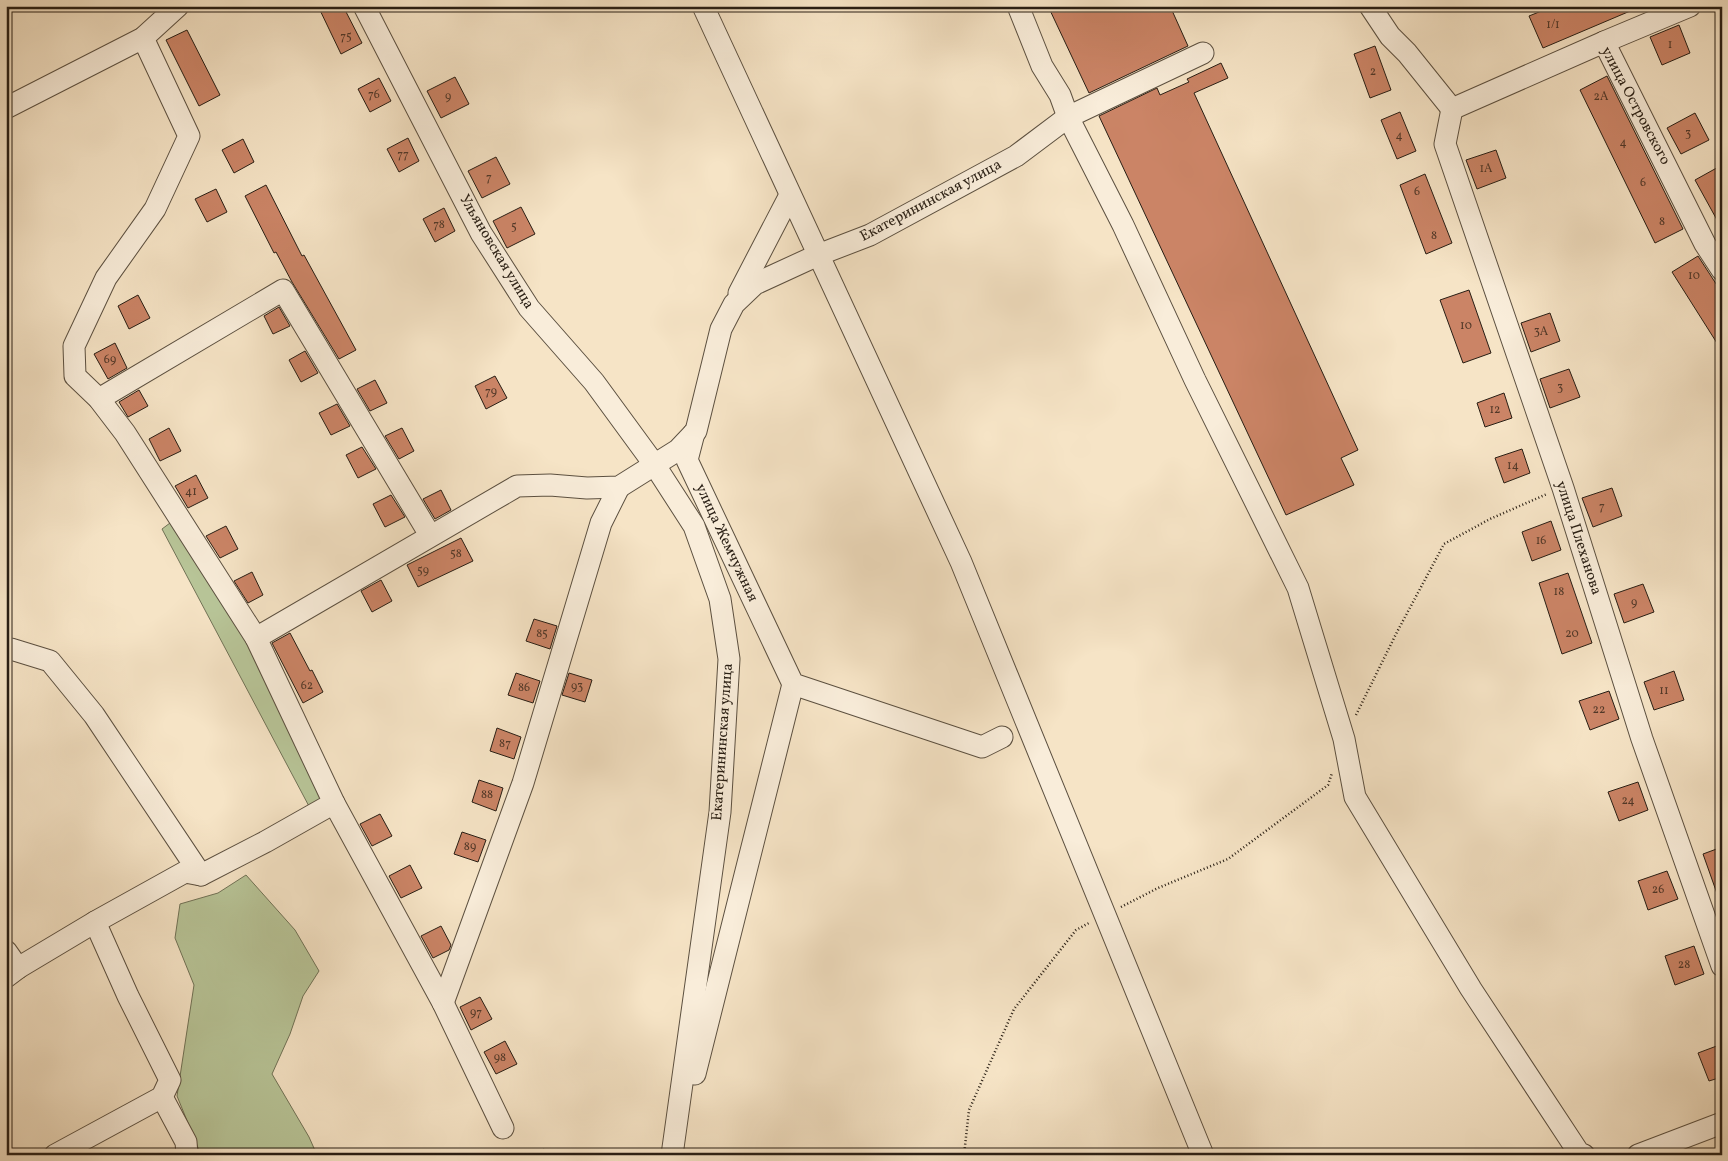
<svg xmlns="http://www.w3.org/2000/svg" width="1728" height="1161" font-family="Vollkorn,serif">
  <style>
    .green { fill: #b8c598; stroke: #707256 }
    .building { fill: #cb8466; stroke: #281e14 }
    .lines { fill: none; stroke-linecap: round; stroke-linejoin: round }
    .minor-casing { stroke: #5c5040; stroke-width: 23 }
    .path { stroke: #281e14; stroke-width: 2.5; stroke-dasharray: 1 2.5; stroke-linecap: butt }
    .minor { stroke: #f9edda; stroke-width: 21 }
    .labels { text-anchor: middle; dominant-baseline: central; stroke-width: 4; stroke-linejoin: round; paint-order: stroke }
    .number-label { font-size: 12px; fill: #513828 }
    .street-label { font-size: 15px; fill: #281e14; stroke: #f9edda }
  </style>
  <rect width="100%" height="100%" fill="#f6e4c6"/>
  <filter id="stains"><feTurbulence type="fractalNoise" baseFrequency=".004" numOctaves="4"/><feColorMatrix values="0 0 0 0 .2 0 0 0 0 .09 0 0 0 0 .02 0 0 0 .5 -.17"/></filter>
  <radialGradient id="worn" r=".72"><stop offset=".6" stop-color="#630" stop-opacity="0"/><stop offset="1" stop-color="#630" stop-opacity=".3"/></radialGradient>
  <g class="green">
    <path d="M174,520l82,118 71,162 -16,10 -149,-281z"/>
    <path d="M246,875l49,55 24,41 -16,25 -13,38 -18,40 37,63 8,18h-116l-24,-59 17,-111 -19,-47 5,-34 38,-11z"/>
  </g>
  <g class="building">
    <path d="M318,6h25l19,37 -21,11z"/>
    <path d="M1048,6h122l18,40 -99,47z"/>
    <path d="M1554,6h88l-99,42 -14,-32z"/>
    <path d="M1679,25l11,28 -28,12 -12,-28z"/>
    <path d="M187,30l33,65 -21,11 -33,-66z"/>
    <path d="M1375,46l16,44 -21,8 -16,-44z"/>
    <path d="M1221,63l7,15 -34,15 164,357 -17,8 13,27 -68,30 -187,-399 58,-28 3,7 29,-13 -2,-3z"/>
    <path d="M1607,76l76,153 -28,14 -75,-153z"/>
    <path d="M455,77l14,27 -28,14 -14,-27z"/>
    <path d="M379,78l12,23 -21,11 -12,-23z"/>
    <path d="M1400,112l16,39 -19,8 -16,-39z"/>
    <path d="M1695,113l14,27 -28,14 -14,-26z"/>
    <path d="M408,138l11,23 -20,11 -12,-23z"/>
    <path d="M243,139l11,23 -20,11 -12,-23z"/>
    <path d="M1496,150l10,28 -29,11 -11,-29z"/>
    <path d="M496,157l14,27 -28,14 -14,-27z"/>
    <path d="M1722,165v64l-27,-49z"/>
    <path d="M1425,174l27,69 -26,11 -26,-69z"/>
    <path d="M266,185l36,71 2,-1 52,95 -17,9 -47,-77 -16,-30 -2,1 -29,-57z"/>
    <path d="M216,189l11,23 -20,10 -12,-23z"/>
    <path d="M521,207l14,27 -28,14 -14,-27z"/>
    <path d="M444,208l11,23 -20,11 -12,-23z"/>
    <path d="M1698,256l24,37v58l-50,-79z"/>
    <path d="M1469,290l22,63 -28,10 -23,-63z"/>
    <path d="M138,295l12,23 -21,11 -11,-23z"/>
    <path d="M279,307l11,19 -17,8 -9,-18z"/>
    <path d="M1550,313l10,28 -29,11 -10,-29z"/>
    <path d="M115,343l12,25 -19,11 -14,-25z"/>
    <path d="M305,351l13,22 -17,9 -12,-22z"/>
    <path d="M1569,369l11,28 -30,11 -10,-29z"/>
    <path d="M495,376l12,22 -21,11 -11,-23z"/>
    <path d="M375,380l12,23 -17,8 -13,-22z"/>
    <path d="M139,390l9,16 -20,11 -9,-15z"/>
    <path d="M1504,393l8,25 -27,9 -8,-24z"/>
    <path d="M337,404l13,22 -19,9 -12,-22z"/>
    <path d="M169,428l12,23 -21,10 -11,-22z"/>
    <path d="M402,428l12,23 -15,8 -14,-23z"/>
    <path d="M362,447l14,22 -18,9 -12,-23z"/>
    <path d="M1522,449l8,24 -26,10 -9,-25z"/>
    <path d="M196,475l12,23 -20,10 -13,-22z"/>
    <path d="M1612,488l10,28 -29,11 -11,-29z"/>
    <path d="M441,490l10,20 -16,9 -12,-20z"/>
    <path d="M391,495l14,22 -20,10 -12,-23z"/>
    <path d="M1551,521l10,29 -29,11 -10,-29z"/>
    <path d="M226,526l12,23 -18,9 -14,-22z"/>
    <path d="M461,538l12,23 -55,26 -11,-22z"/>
    <path d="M252,572l11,23 -15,8 -14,-22z"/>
    <path d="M1568,573l24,70 -30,11 -23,-71z"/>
    <path d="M381,580l11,21 -20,11 -11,-21z"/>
    <path d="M1643,584l11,28 -30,11 -10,-29z"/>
    <path d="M534,619l23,7 -7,23 -24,-8z"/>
    <path d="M290,633l20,38 2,-1 11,22 -20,11 -31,-60z"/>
    <path d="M1674,671l10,29 -30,10 -10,-28z"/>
    <path d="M516,673l24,8 -7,22 -25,-8z"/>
    <path d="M569,673l23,7 -7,22 -23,-7z"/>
    <path d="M1609,691l10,28 -29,11 -11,-29z"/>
    <path d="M497,728l24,9 -7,22 -24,-8z"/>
    <path d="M479,780l24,8 -7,23 -24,-9z"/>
    <path d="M1638,782l10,28 -29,11 -11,-29z"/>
    <path d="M380,814l12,22 -20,10 -12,-22z"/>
    <path d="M462,832l24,8 -8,22 -24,-8z"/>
    <path d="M1722,847v54l-2,1 -17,-48z"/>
    <path d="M410,865l12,23 -21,10 -12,-22z"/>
    <path d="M1667,871l11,28 -30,11 -10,-29z"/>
    <path d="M441,926l10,19 -2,5 -16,8 -12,-22z"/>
    <path d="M1694,946l10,28 -29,11 -10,-29z"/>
    <path d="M480,997l12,22 -21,11 -11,-23z"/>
    <path d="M505,1041l12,23 -21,10 -12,-22z"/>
    <path d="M1722,1044v33l-13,4 -11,-28z"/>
  </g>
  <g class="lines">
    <defs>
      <g id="minor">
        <path d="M364,6l117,227 48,75 65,74 60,82 40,62 26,73 9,60 -9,153 -48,343"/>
        <path d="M703,6l258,556 242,593"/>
        <path d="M1018,6l24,60 18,29 8,22 55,108 72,155 103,208 46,151 11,58 116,192 108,164 5,2"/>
        <path d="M1370,6l20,30 17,17 45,56 152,-67 101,202 17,26"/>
        <path d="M143,38l46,98 -34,73 -49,69 -32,68 1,30 24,23 26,34 131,205"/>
        <path d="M1604,42l86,-36"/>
        <path d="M6,108l137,-70 35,-32"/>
        <path d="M1452,109l-7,35 118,344 79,251 80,227"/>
        <path d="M739,293l51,-98"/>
        <path d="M99,399l184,-109 147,245"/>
        <path d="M694,433l-7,27 106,224 189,63 20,-10"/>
        <path d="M6,650l5,-1 39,12 44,54 107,160"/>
        <path d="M334,803l109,200 60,125"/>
        <path d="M6,951l12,17"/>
        <path d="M6,977l12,-9 77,-46 90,-50 16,3 64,-33 69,-39 -78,-165 261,-152 33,-1 37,3 32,-1 59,-37 18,-19 25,-102 13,-25 21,-20 63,-29 52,-20 146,-79 52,-39 135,-64"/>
        <path d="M443,1003l80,-220 78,-260 18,-36"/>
        <path d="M695,1074l98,-390"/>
        <path d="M162,1097l24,45 1,13"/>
        <path d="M55,1155l107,-58 8,-17 -42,-84 -33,-74"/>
        <path d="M1638,1155l84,-32"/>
      </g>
    </defs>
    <use href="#minor" class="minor-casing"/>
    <g class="path">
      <path d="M1356,715l41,-83 47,-88 46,-25 57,-25"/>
      <path d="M1121,907l37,-19 70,-29 100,-74 4,-12"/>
      <path d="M523,1155c14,-8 32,-5 47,0"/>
      <path d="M964,1155l5,-45 45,-101 62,-79 13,-7"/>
    </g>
    <use href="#minor" class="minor"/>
  </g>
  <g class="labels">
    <g class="number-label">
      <text x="1553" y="25">1/1</text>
      <text x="346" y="37">75</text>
      <text x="1670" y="45">1</text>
      <text x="1373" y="72">2</text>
      <text x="374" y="95">76</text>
      <text x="448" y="97">9</text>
      <text x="1601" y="97">2А</text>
      <text x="1688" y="134">3</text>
      <text x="1399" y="136">4</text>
      <text x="1623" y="143">4</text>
      <text x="403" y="155">77</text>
      <text x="1486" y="169">1А</text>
      <text x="489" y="178">7</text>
      <text x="1643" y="183">6</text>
      <text x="1417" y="192">6</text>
      <text x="1662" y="222">8</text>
      <text x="439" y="225">78</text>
      <text x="514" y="227">5</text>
      <text x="1434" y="236">8</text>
      <text x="1694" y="276">10</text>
      <text x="1466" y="326">10</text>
      <text x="1541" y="332">3А</text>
      <text x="110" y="360">69</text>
      <text x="1560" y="388">3</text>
      <text x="491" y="392">79</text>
      <text x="1495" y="410">12</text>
      <text x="1513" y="466">14</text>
      <text x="191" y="492">41</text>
      <text x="1602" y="507">7</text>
      <text x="1541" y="541">16</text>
      <text x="456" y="554">58</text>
      <text x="423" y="571">59</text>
      <text x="1559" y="592">18</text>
      <text x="1634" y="603">9</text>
      <text x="542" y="634">85</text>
      <text x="1572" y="634">20</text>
      <text x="307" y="686">62</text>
      <text x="577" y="687">93</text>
      <text x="524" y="688">86</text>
      <text x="1664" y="691">11</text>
      <text x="1599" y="710">22</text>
      <text x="505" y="744">87</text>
      <text x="487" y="795">88</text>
      <text x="1628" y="801">24</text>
      <text x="470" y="847">89</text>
      <text x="1658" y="890">26</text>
      <text x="1684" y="965">28</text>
      <text x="476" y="1013">97</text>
      <text x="500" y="1058">98</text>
    </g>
    <g class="street-label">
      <text transform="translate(1635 106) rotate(62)">улица Островского</text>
      <text transform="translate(931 201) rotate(-28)">Екатерининская улица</text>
      <text transform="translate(496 252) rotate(59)">Ульяновская улица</text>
      <text transform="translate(1578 538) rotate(72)">улица Плеханова</text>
      <text transform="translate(726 543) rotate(65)">улица Жемчужная</text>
      <text transform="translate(723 742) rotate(-86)">Екатерининская улица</text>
    </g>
  </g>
  <rect width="1728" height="1161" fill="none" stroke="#f6e4c6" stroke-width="25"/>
  <rect x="8" y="8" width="1713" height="1146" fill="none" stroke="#281e14" stroke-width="2.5"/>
  <rect x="12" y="12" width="1703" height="1136" fill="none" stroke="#281e14"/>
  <rect width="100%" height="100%" filter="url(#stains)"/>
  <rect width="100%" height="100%" fill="url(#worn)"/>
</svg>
